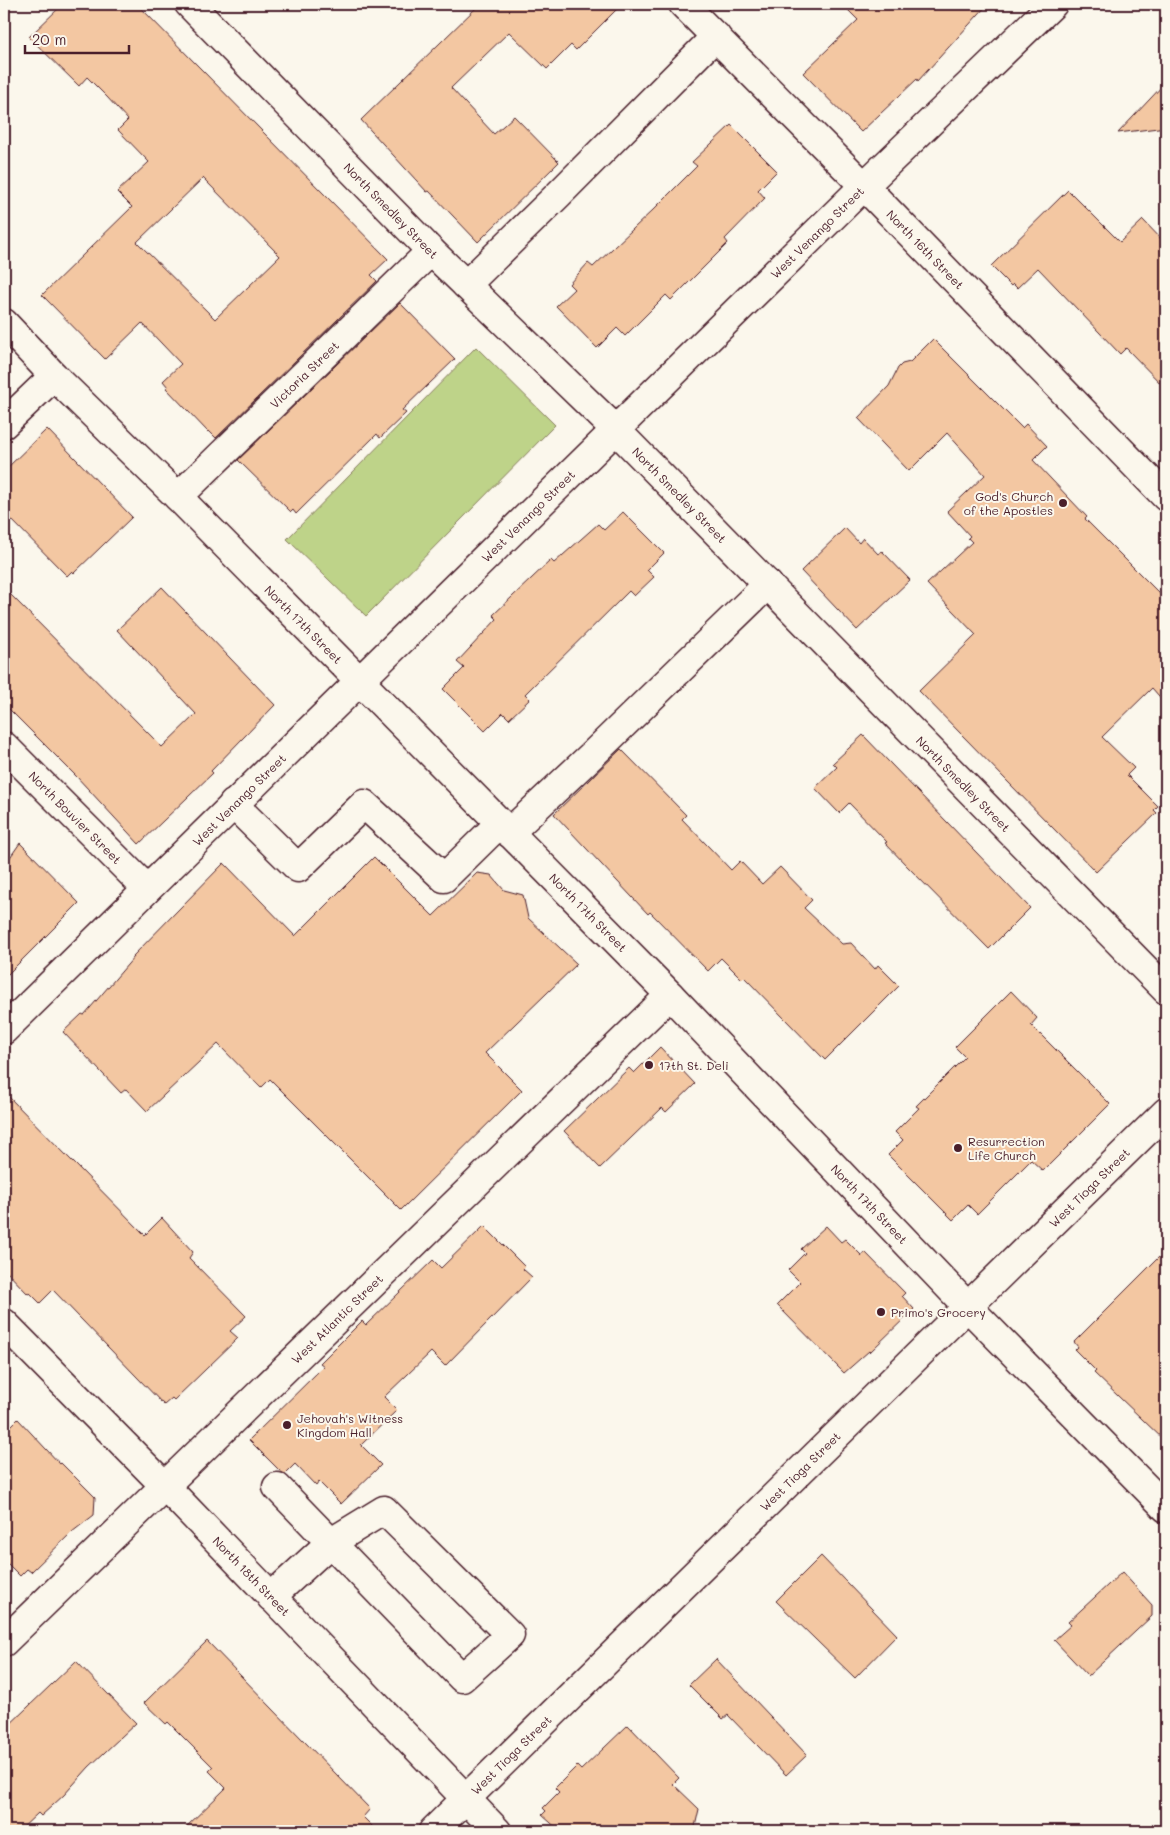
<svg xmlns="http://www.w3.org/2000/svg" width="1170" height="1835" font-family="Mali,sans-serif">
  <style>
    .grass { fill: #bed389; stroke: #84795a }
    .building { fill: #f3c7a2; stroke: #4a1f2b; fill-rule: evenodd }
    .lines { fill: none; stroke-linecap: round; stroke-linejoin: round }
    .minor-casing { stroke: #4a1f2b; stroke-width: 31 }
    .minor { stroke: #fbf7ec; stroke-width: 28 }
    .poi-dot { fill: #4a1f2b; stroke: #fbf7ec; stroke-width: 2 }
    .labels { text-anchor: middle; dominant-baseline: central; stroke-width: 4; stroke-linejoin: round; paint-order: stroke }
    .street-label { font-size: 12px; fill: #4a1f2b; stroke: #fbf7ec }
    .poi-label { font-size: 12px; fill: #4a1f2b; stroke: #fbf7ec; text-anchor: start }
  </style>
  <rect width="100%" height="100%" fill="#fbf7ec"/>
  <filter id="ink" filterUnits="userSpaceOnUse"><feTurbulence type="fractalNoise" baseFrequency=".02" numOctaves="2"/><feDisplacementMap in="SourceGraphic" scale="10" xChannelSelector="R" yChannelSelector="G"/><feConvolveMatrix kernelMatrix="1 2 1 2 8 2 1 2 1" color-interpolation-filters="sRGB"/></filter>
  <g filter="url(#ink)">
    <path class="grass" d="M476,347l79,78 -189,191 -79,-77z"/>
    <g class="building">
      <path d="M63,4h74l251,255 -17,16 6,6 -161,157 -7,-7 -1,1 -42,-44 2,-1 -5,-6 18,-17 -39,-41 -37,36 -63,-64 90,-88 -15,-15 32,-30 -31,-32 10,-10 -21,-23 -20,-20 -8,9 -50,-49zM203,178l77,78 -65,63 -78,-77z"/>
      <path d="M480,4h142l-46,46 -5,-5 -24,24 -38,-37 -58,56 43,46 20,-18 45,46 -81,80 -49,-51 -2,1 -66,-72z"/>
      <path d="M842,4h146l-70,77 -1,-2 -56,53 -58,-59 55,-53z"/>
      <path d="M1166,82v45l-48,6z"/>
      <path d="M731,125l46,46 -19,19 7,8 -40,41 3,4 -57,57 -5,-5 -41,41 -8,-8 -20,20 -41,-42 18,-17 -5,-5 19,-21 5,4 60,-57 44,-44 -5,-4z"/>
      <path d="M1068,190l52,52 23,-22 23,24v145l-40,-41 -6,6 -82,-86 -21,20 -4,-4 -2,2 -20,-20z"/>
      <path d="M400,303l55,56 -53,51 4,3 -26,25 -3,-4 -81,80 -3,-4 -2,2 -53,-52z"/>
      <path d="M933,339l89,89 4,-4 21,22 -14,14 54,57 -2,2 81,81v104l-14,-16 -50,49 32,31 -7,7 31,31 -4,4 3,3 -61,59 -177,-181 57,-56 -49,-51 45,-42 -4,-4 2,-2 -23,-25 38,-36 -38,-42 -38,38 -51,-53 31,-32 9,-18 4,-4 8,-2z"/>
      <path d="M47,429l85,88 -58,56 -2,-2 -5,5 -63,-64v-41z"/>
      <path d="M623,512l41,41 -17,17 7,7 -20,19 -5,-5 -104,103 5,5 -21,20 -6,-6 -18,18 -42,-42 21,-21 -7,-6 40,-43 -4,-4 58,-55 3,3 44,-39 6,6z"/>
      <path d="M845,528l14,15 4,-5 15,16 4,-3 28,29 -53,50 -56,-59z"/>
      <path d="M162,587l113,118 -64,66 2,2 -74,71 -63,-68 -72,-72v-116l158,159 34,-33 -79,-84z"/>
      <path d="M863,735l167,173 -41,41 -83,-84 -21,-22 2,-1 -38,-39 -10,10 -24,-25 22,-21 -4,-4z"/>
      <path d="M621,749l65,66 -4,4 49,51 9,-9 22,23 18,-17 32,33 -8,8 38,36 9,-1 24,26 3,-4 21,21 -74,74 -81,-83 -2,2 -21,-21 -13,13 -58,-59 -2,2 -94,-100z"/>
      <path d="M20,843l59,60 -75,75v-112z"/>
      <path d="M374,857l59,59 44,-43 14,2 13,15 19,5 5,23 49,46 -92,89 37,37 -121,120 -131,-131 -9,9 -43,-44 -71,67 -21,-22 -5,4 -58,-61 19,-18 2,1 50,-58 -1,-1 91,-93 71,73z"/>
      <path d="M1011,991l26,27 -6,7 79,79 -67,67 -12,-11 -54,54 -9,-9 -15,15 -65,-65 15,-15 -8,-8 24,-24 -3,-2 49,-49 -10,-10z"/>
      <path d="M660,1047l35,37 -29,28 -4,-4 -62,60 -36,-37 65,-63 5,5z"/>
      <path d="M4,1092l141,143 17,-17 31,34 -4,6 57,58 -16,15 8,7 -64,62 -2,-2 -8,7 -111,-115 -13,13 -10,-10 -2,1 -24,-25z"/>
      <path d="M484,1226l41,41 -2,2 9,8 -87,89 -14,-14 -47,45 13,13 -36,35 20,20 -40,39 -22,-22 -3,4 -21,-22 -10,10 -4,-2 -32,-32 75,-74 -4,-3 42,-42 4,4 67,-65 8,8z"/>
      <path d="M826,1226l15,16 4,-3 17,17 3,-4 40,41 -3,3 12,13 -44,43 -1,-1 -25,22 -67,-68 23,-23 -12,-12 17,-17 -4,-4z"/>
      <path d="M1166,1250v192l-72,-69 2,-2 -21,-21 3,-3 -4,-5z"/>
      <path d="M18,1419l42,45 1,-1 34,34 -1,18 -22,17 -41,40 -4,-3 -7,7 -16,-16v-127z"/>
      <path d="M821,1556l76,79 -42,43 -79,-77z"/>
      <path d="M1122,1572l30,33v11l-64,60 -34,-36 17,-15 -3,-3z"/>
      <path d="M207,1641l163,168 -7,8 14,14h-195l44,-43 -17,-17 4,-4 -45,-45 -2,2 -22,-21z"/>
      <path d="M716,1659l91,96 -21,20 -58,-60 -5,4 -34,-34z"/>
      <path d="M76,1661l60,62 -47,44 -25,28 -23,21 -3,-3 -19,18h-15v-101z"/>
      <path d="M628,1725l51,53 -6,6 26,25 -5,22h-134l-18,-16 4,-4 -3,-3 16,-16 -4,-4 22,-22 4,4z"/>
    </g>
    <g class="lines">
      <defs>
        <g id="minor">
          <path id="s1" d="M189,4l242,247 185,179 550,560"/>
          <path id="s2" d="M683,4l181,182 302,311"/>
          <path d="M466,285l92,-90 158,-159"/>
          <path id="s3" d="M4,323l50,53 124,121 492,498 298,312 198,201"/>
          <path d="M4,424l50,-48"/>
          <path id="s4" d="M178,497l253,-246"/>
          <path id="s5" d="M4,746l143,143"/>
          <path d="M233,804l65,64 66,-64 80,74 56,-55"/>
          <path d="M509,833l83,-78 176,-171"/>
          <path id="s6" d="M4,1030l860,-844 189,-182"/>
          <path id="s7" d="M4,1323l161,163 332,345"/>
          <path d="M271,1597l59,-54 54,-33 126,125 -48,43 -185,-191"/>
          <path id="s8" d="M4,1642l666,-647"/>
          <path id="s9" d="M433,1831l733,-719"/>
        </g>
      </defs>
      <use href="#minor" class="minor-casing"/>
      <use href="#minor" class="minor"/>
    </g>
  </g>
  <g class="poi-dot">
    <circle cx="1063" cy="503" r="5"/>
    <circle cx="649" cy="1065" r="5"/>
    <circle cx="958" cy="1148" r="5"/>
    <circle cx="881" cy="1312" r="5"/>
    <circle cx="287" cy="1425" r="5"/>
  </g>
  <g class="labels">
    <g class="street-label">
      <text stroke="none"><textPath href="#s1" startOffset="289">North Smedley Street</textPath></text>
      <text stroke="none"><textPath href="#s6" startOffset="1139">West Venango Street</textPath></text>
      <text stroke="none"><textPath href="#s2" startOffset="345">North 16th Street</textPath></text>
      <text stroke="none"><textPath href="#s4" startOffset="176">Victoria Street</textPath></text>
      <text stroke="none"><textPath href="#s1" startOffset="694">North Smedley Street</textPath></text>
      <text stroke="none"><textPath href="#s6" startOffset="734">West Venango Street</textPath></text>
      <text stroke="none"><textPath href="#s3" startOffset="425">North 17th Street</textPath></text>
      <text stroke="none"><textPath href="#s1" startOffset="1099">North Smedley Street</textPath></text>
      <text stroke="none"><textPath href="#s6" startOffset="329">West Venango Street</textPath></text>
      <text stroke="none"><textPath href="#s5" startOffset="101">North Bouvier Street</textPath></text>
      <text stroke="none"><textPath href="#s3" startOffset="830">North 17th Street</textPath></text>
      <text stroke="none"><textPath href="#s9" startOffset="919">West Tioga Street</textPath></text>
      <text stroke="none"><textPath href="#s3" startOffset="1235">North 17th Street</textPath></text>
      <text stroke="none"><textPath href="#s8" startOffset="464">West Atlantic Street</textPath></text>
      <text stroke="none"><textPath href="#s9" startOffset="514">West Tioga Street</textPath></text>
      <text stroke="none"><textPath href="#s7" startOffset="354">North 18th Street</textPath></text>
      <text stroke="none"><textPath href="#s9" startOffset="109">West Tioga Street</textPath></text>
    </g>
    <g class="poi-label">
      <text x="1053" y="496" text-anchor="end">God's Church<tspan x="1053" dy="14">of the Apostles</tspan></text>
      <text x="659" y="1065">17th St. Deli</text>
      <text x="968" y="1141">Resurrection<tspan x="968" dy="14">Life Church</tspan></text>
      <text x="891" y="1312">Primo's Grocery</text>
      <text x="297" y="1418">Jehovah's Witness<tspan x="297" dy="14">Kingdom Hall</tspan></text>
    </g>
  </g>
  <rect width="1170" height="1835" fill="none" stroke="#fbf7ec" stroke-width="20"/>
  <rect x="10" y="10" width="1150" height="1815" fill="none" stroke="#4a1f2b" stroke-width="2" filter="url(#ink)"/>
  <path d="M25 45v8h104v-8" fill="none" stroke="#4a1f2b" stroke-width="2.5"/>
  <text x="32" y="45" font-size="15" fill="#4a1f2b" stroke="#fbf7ec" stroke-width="4" paint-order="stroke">20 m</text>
</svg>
